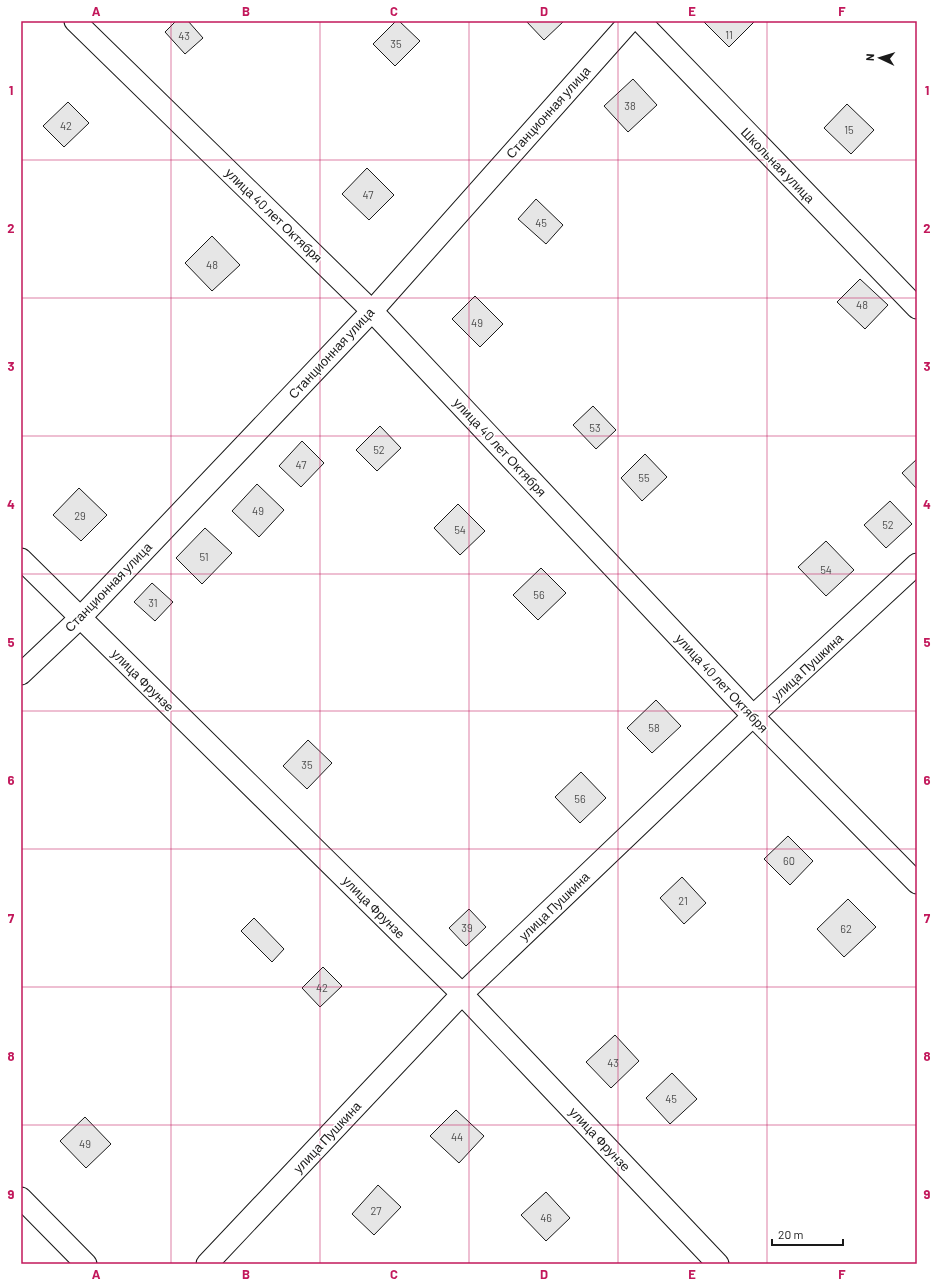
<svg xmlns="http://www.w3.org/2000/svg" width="938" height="1285" font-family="Barlow,sans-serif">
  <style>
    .building { fill: #e6e6e6; stroke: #1a1a1a }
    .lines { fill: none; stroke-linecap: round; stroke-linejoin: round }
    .minor-casing { stroke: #1a1a1a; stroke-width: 23 }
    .minor { stroke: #fff; stroke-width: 21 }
    .grid { fill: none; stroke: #c2185b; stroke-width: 1; stroke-opacity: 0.55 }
    .labels { text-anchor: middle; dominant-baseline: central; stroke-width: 3; stroke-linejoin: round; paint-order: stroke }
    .number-label { font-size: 11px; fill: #4d4d4d }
    .street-label { font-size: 13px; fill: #1a1a1a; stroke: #fff }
    .neatline { fill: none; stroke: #c2185b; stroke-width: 1.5 }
    .grid-label { font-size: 13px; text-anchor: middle; font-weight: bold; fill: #c2185b }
  </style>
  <rect width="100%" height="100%" fill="#fff"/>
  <g class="building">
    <path d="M176,21h12l15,17 -18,16 -20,-22z"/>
    <path d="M396,21h3l21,20 -25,25 -22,-22z"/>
    <path d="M526,21h38l-20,19z"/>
    <path d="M703,21h52l-26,26z"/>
    <path d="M633,79l24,26 -29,27 -24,-26z"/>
    <path d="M68,102l21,21 -25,24 -21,-21z"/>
    <path d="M847,104l27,26 -23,24 -27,-26z"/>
    <path d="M367,168l27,27 -25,25 -27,-26z"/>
    <path d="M536,199l27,26 -17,19 -28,-25z"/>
    <path d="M212,236l28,29 -28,26 -27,-28z"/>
    <path d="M860,279l28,26 -23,24 -28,-27z"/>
    <path d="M475,296l28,28 -23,23 -28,-28z"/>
    <path d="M593,406l23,24 -20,19 -23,-24z"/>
    <path d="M380,426l21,22 -24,23 -21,-21z"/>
    <path d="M302,441l22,22 -23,24 -22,-21z"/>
    <path d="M645,454l22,23 -25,24 -21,-23z"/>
    <path d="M917,459v30l-15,-16z"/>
    <path d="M257,484l27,26 -25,27 -27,-26z"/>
    <path d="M79,488l28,27 -26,26 -28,-26z"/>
    <path d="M890,501l22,23 -26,24 -22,-23z"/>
    <path d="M458,504l27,27 -25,24 -26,-27z"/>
    <path d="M205,528l27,25 -30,31 -26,-26z"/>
    <path d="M826,541l28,29 -28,26 -28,-29z"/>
    <path d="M541,568l25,25 -28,27 -25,-25z"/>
    <path d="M152,583l21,19 -18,19 -21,-19z"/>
    <path d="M656,700l25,26 -29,27 -25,-25z"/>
    <path d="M308,740l24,23 -25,26 -24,-23z"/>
    <path d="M581,772l25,26 -26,25 -25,-26z"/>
    <path d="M788,836l25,25 -23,24 -26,-26z"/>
    <path d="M682,877l24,26 -22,21 -24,-26z"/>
    <path d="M848,899l28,28 -32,30 -27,-28z"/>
    <path d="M469,909l17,18 -20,19 -17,-18z"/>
    <path d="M254,918l30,31 -12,13 -31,-31z"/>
    <path d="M323,967l19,19 -22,21 -18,-19z"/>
    <path d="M615,1035l24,26 -28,27 -25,-26z"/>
    <path d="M672,1073l25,26 -27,25 -24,-26z"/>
    <path d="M456,1110l28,26 -25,27 -29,-27z"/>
    <path d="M85,1117l26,27 -25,24 -26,-27z"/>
    <path d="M378,1185l23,22 -27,28 -22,-21z"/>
    <path d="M546,1192l24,26 -24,23 -25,-26z"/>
  </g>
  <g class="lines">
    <defs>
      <g id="minor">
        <path d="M75,21l297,290 381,405 164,167"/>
        <path d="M640,21l277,287"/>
        <path d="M21,559l441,435 256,270"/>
        <path d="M21,674l59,-56 292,-307 258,-290"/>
        <path d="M21,1198l65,66"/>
        <path d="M207,1264l255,-270 291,-278 164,-152"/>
      </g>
    </defs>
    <use href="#minor" class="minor-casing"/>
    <use href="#minor" class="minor"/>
  </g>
  <path class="grid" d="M171,21v1243M320,21v1243M469,21v1243M618,21v1243M767,21v1243M21,160h896M21,298h896M21,436h896M21,574h896M21,711h896M21,849h896M21,987h896M21,1125h896"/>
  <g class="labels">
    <g class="number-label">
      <text x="729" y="34">11</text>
      <text x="184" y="35">43</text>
      <text x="396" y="43">35</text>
      <text x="630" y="105">38</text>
      <text x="66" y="125">42</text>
      <text x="849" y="129">15</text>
      <text x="368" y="194">47</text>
      <text x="541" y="222">45</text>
      <text x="212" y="264">48</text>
      <text x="862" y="304">48</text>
      <text x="477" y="322">49</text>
      <text x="595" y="427">53</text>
      <text x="379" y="449">52</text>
      <text x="301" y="464">47</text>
      <text x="644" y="477">55</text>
      <text x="258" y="510">49</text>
      <text x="80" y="515">29</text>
      <text x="888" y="524">52</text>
      <text x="460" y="529">54</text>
      <text x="204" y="556">51</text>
      <text x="826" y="569">54</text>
      <text x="539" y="594">56</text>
      <text x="153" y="602">31</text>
      <text x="654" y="727">58</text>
      <text x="307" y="764">35</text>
      <text x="580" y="798">56</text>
      <text x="789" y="860">60</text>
      <text x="683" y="900">21</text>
      <text x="467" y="927">39</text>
      <text x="846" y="928">62</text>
      <text x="322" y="987">42</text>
      <text x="613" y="1062">43</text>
      <text x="671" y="1098">45</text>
      <text x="457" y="1136">44</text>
      <text x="85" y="1143">49</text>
      <text x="376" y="1210">27</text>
      <text x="546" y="1217">46</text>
    </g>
    <g class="street-label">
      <text transform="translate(548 112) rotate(-48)">Станционная улица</text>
      <text transform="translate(778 165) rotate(46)">Школьная улица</text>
      <text transform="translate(274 215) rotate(44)">улица 40 лет Октября</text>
      <text transform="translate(331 353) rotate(-47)">Станционная улица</text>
      <text transform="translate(500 447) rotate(47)">улица 40 лет Октября</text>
      <text transform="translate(108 587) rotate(-46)">Станционная улица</text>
      <text transform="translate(807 667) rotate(-43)">улица Пушкина</text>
      <text transform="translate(143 680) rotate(45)">улица Фрунзе</text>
      <text transform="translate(722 683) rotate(47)">улица 40 лет Октября</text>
      <text transform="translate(554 906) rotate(-44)">улица Пушкина</text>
      <text transform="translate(374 907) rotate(45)">улица Фрунзе</text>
      <text transform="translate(327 1137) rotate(-47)">улица Пушкина</text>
      <text transform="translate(600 1139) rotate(47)">улица Фрунзе</text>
    </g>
  </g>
  <rect width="938" height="1285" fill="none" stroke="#ffffff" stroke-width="44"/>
  <g transform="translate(880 58) rotate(274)" stroke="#ffffff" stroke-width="3" paint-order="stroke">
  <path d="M0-3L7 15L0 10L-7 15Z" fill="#1a1a1a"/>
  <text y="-6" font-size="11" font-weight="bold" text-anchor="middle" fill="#1a1a1a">N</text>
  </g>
  <path d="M772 1239v6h71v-6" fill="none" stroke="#1a1a1a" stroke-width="2"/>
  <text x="778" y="1239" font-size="12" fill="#1a1a1a" stroke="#ffffff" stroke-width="3" paint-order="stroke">20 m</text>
  <rect x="22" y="22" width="894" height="1241" class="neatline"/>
  <g class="grid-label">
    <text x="96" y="16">A</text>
    <text x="246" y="16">B</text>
    <text x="394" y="16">C</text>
    <text x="544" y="16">D</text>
    <text x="692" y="16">E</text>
    <text x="842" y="16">F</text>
    <text x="11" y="95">1</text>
    <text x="927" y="95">1</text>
    <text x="11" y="233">2</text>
    <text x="927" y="233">2</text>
    <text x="11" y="371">3</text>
    <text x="927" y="371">3</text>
    <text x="11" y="509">4</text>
    <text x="927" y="509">4</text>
    <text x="11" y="647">5</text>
    <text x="927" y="647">5</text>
    <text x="11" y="785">6</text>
    <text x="927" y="785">6</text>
    <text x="11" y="923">7</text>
    <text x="927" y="923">7</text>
    <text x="11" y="1061">8</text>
    <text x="927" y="1061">8</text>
    <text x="11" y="1199">9</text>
    <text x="927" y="1199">9</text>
    <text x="96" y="1279">A</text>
    <text x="246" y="1279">B</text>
    <text x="394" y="1279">C</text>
    <text x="544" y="1279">D</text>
    <text x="692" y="1279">E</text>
    <text x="842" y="1279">F</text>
  </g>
</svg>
